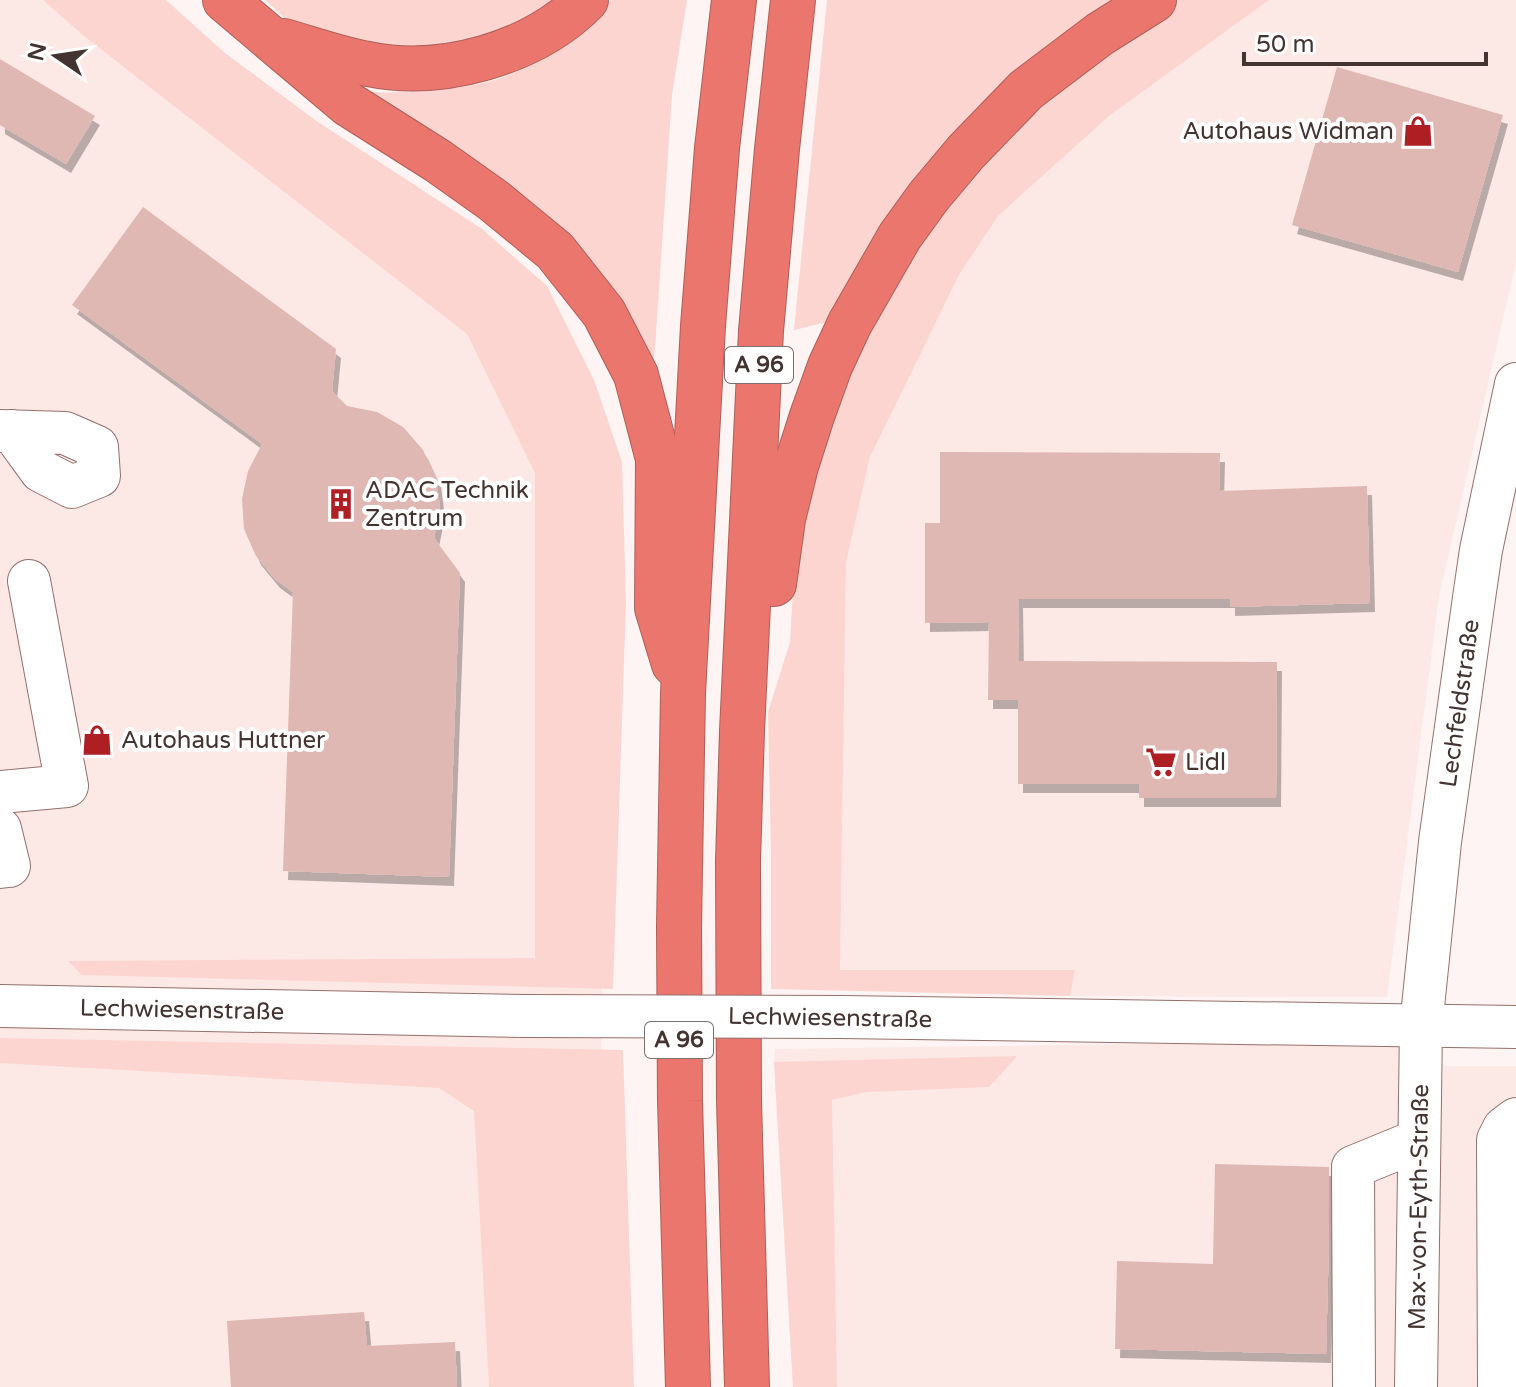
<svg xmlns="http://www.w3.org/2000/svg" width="1516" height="1387" font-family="'Varela Round',sans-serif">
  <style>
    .built { fill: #fce8e5 }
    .green { fill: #fdd5d0 }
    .building { fill: #dfb7b3; filter: url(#shadow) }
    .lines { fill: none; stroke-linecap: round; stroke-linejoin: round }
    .minor-casing { stroke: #94706c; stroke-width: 44 }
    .highway-casing { stroke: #b05f59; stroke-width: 46 }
    .minor { stroke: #fff; stroke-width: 42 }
    .highway { stroke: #ea766e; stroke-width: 44 }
    .minor-bridge-casing { stroke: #94706c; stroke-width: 44; stroke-linecap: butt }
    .minor-bridge { stroke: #fff; stroke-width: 42 }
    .labels { text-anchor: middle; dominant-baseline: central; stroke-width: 8; stroke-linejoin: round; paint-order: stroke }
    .shield { fill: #fff; stroke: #7b706f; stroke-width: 2 }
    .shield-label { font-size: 22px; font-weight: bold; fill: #433331 }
    .poi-label { font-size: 24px; fill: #433331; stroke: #fff; text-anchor: start }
    .street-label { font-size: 24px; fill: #433331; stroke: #fff }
  </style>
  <defs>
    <filter id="shadow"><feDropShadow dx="5" dy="9" stdDeviation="0" flood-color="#0004"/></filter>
  </defs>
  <rect width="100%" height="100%" fill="#fdf4f3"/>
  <g class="built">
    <path d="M0,0h99l400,295 82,173 -2,459 24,67 -13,393h-590z"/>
    <path d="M1269,0h247v262l-77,334 -52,401 -317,-1 4,-26h-234l6,-407 24,-106 89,-182 39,-59 111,-100z"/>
    <path d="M1228,1043l176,3 43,20h69v321h-723l-19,-325 1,-13z"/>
  </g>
  <g class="green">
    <path d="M43,0h123l59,53 90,67 167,109 65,57 47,94 28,82 4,141 -13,386 -531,-14 -14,-14 467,-3v-485l-68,-139 -383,-298z"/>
    <path d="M265,0h293l-67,42 -116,8 -90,-32z"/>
    <path d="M611,0h76l-15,95 -17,254 -3,17 -290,-276c18,4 36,2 55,1 27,-2 58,-4 84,-13 40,-15 82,-48 110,-78z"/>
    <path d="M827,0h297l-293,321 -37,9z"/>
    <path d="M1173,0h96l-160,116 -111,100 -39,59 -89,182 -24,106 -6,407h235l-5,26 -299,-7v-136l-3,-141 22,-70 7,-124 29,-91 82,-180 123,-144z"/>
    <path d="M0,1038l623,12 11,337h-145l-15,-276 -35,-23 -439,-25z"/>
    <path d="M1017,1056l-28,31 -123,5 -34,8 5,287h-44l-19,-325z"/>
  </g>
  <g class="building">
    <path d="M0,59l95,57 -29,48 -66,-39z"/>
    <path d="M1337,67l166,48 -45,157 -166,-47z"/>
    <path d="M143,207l193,142 -4,42 15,15 30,6 26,15 20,23 13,28 4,30 -6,30 26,35 -11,304 -166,-6 10,-279 -18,-13 -19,-23 -12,-27 -2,-30 6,-28 14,-27 -190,-139z"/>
    <path d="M940,452l280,1 -1,38 148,-5 3,117 -140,4v-8h-212l1,62 258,1 -1,136h-137v-14h-121v-84h-30l1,-78 -64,1v-100h15z"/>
    <path d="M1215,1164l114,3v73l-3,114 -211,-5 2,-88 96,3z"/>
    <path d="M364,1312l3,34 88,-4 2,45h-226l-4,-66z"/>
  </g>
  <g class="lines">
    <defs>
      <g id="minor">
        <path d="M0,431l65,2 32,14 2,29 -27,11 -31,-16 -29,-40"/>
        <path d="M0,792l67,-6 -38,-205"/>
        <path d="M0,829l9,37 -9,1"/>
        <path id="s1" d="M0,1006l523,10"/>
        <path d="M841,1017l675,10"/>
        <path d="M1354,1387l-1,-220 66,-27"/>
        <path id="s2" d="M1416,1387l5,-361 19,-184 34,-244 7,-48 35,-166"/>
        <path d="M1499,1387l-1,-247 6,-12 12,-9"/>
      </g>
      <g id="highway">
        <path d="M225,0l123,104 90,57 55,39 62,51 49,62 32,62 22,84 -1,149 17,56"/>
        <path d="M284,41c28,8 56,18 84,23 73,15 165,-10 218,-64"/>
        <path d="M774,584l9,-65 13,-53 16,-50 18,-50 20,-43 50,-87 29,-40 37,-44 60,-62 74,-56 54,-34"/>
        <path d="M688,1387l-8,-286 -1,-174 4,-234 20,-367 14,-178 17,-148"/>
        <path d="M747,1387l-8,-286 -1,-240 4,-130 19,-400 16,-182 16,-149"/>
      </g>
    </defs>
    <use href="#minor" class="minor-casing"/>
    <use href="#highway" class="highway-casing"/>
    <use href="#minor" class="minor"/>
    <use href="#highway" class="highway"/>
    <defs>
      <path id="minor-bridge" d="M523,1016l318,1"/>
    </defs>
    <use href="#minor-bridge" class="minor-bridge-casing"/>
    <use href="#minor-bridge" class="minor-bridge"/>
  </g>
  <defs>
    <symbol id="shop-bare" viewBox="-9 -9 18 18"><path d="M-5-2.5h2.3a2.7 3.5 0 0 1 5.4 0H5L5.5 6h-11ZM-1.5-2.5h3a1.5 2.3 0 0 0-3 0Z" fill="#af1e23" stroke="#fff" stroke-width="2.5" paint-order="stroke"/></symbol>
    <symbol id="building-bare" viewBox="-9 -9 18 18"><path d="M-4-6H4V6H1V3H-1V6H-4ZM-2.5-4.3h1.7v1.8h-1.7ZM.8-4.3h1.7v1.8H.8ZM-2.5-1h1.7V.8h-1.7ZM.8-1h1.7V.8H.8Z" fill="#af1e23" stroke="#fff" stroke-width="2.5" paint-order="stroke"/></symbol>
    <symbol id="supermarket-bare" viewBox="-9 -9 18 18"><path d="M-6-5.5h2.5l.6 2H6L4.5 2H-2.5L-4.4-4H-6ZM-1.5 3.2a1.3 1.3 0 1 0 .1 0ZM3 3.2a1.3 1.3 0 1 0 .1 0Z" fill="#af1e23" stroke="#fff" stroke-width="2.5" paint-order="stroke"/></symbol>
  </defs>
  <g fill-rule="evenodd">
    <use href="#shop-bare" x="1396" y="109" width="44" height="44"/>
    <use href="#building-bare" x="319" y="482" width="44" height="44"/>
    <use href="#shop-bare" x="75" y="718" width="44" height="44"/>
    <use href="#supermarket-bare" x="1139" y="740" width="44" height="44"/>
  </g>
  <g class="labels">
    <g class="shield">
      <rect x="725" y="347" width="68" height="36" rx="6"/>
      <rect x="645" y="1022" width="68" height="36" rx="6"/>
    </g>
    <g class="shield-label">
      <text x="759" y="365">A 96</text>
      <text x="679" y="1040">A 96</text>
    </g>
    <g class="poi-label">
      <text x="1394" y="131" text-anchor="end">Autohaus Widman</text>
      <text x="365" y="490">ADAC Technik<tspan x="365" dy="28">Zentrum</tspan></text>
      <text x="121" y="740">Autohaus Huttner</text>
      <text x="1185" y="762">Lidl</text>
    </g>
    <g class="street-label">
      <text stroke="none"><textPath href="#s2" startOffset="686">Lechfeldstraße</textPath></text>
      <text stroke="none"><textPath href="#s1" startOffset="182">Lechwiesenstraße</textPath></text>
      <text transform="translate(830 1018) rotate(1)">Lechwiesenstraße</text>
      <text stroke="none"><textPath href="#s2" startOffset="180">Max-von-Eyth-Straße</textPath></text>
    </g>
  </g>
  <g transform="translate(56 56) rotate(283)" stroke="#ffffff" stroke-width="6" paint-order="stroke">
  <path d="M0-6L14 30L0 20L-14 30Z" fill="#433331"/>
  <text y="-12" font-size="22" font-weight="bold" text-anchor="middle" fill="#433331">N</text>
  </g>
  <path d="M1244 52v12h242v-12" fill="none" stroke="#433331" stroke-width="4"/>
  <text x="1256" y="52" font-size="24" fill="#433331" stroke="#ffffff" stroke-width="6" paint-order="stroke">50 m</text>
</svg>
